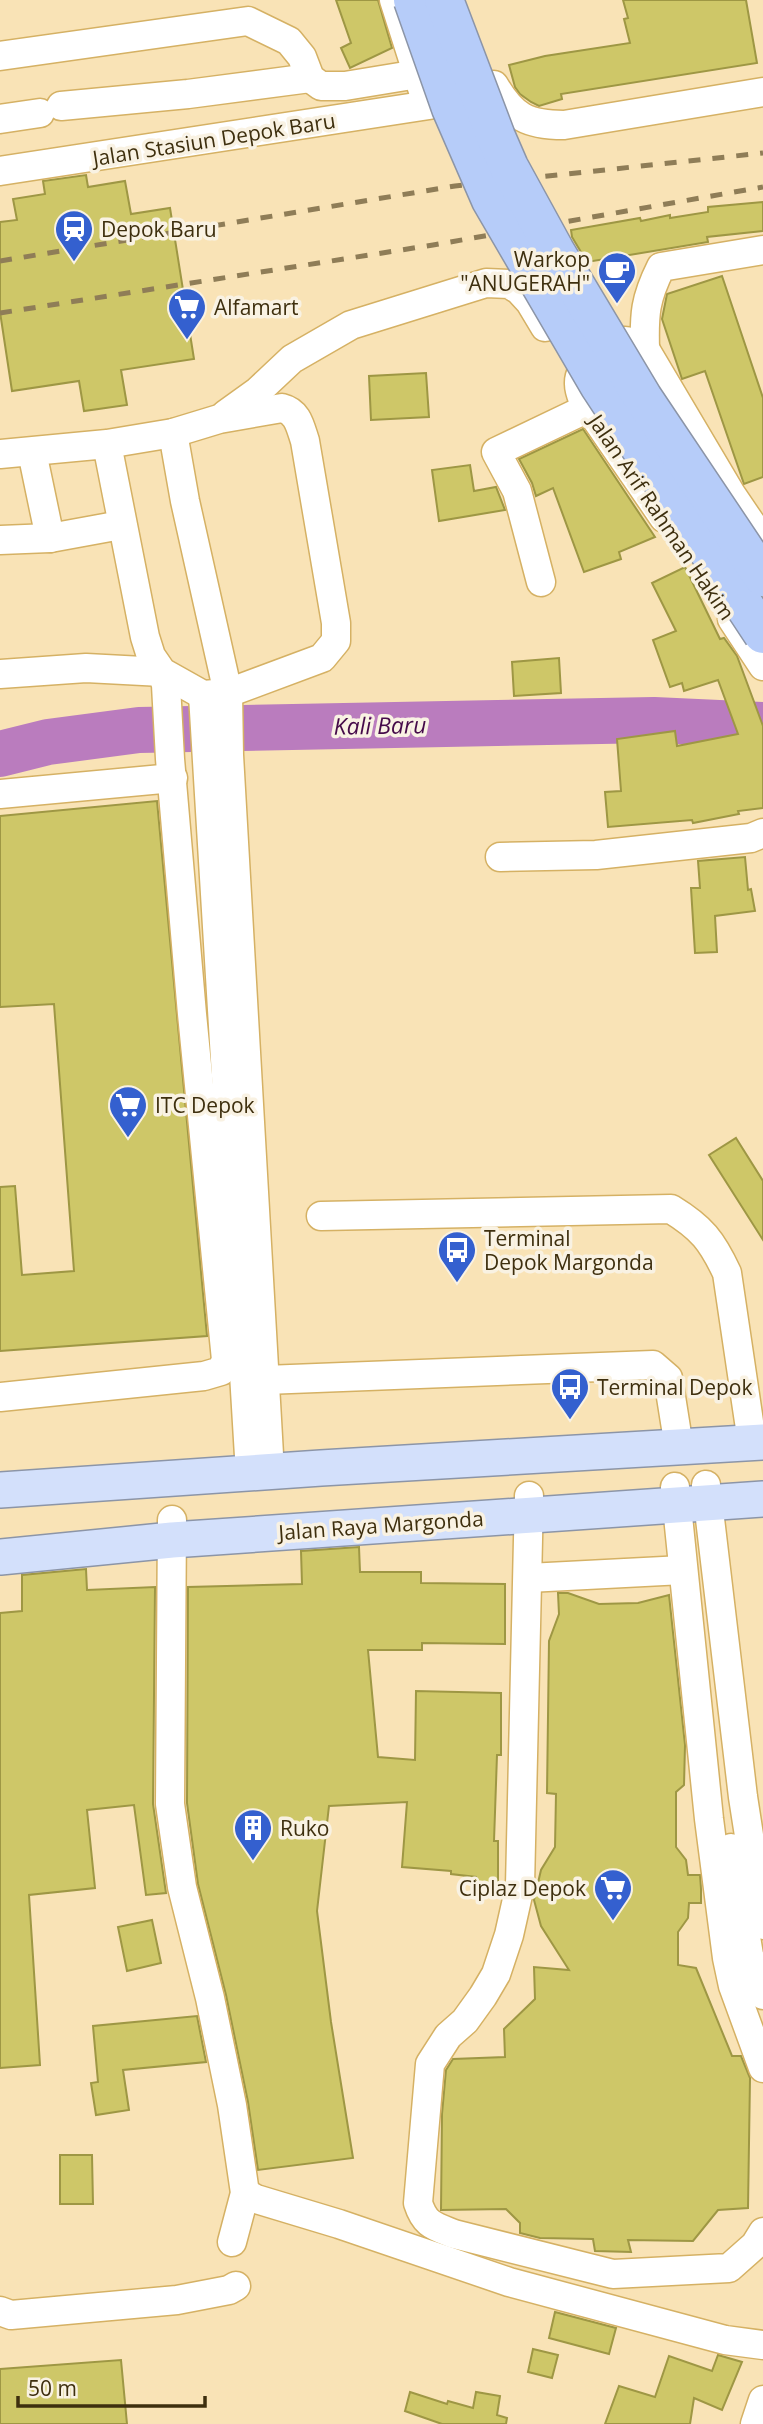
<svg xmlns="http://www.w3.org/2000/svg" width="763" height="2424" font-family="'Open Sans',sans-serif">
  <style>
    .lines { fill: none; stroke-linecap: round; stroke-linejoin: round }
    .river { stroke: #ba7cbe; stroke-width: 46 }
    .building { fill: #cec768; stroke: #9e9744; stroke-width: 2 }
    .minor-casing { stroke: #d5b164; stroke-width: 31 }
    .major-casing { stroke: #8c95a7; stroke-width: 38 }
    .minor { stroke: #fff; stroke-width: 28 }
    .major { stroke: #d3e0fb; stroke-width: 35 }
    .rail { stroke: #8f7d57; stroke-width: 5; stroke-dasharray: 12 12; stroke-linecap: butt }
    .highway-bridge-casing { stroke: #8c95a7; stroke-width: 41; stroke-linecap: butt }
    .highway-bridge { stroke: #b6ccf9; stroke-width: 38 }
    .labels { text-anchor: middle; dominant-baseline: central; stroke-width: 7; stroke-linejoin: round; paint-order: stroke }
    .street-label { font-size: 21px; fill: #3e2f0e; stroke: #f9f2e3 }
    .poi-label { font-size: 21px; fill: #3e2f0e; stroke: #f9f2e3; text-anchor: start }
    .water-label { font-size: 23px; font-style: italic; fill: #450a49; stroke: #f9f2e3 }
  </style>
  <rect width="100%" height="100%" fill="#f9e3b6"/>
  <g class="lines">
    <path class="river" d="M0,754l48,-12 91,-12 515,-10 109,5"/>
  </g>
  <g class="building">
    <path d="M336,0h42l14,48 -42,20 -9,-20 10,-5z"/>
    <path d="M623,0h123l11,63 -196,31 1,5 -23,7 -8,-4 -11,-8 -5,-7 -6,-22 36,-9 85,-13 -6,-24 4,-1z"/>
    <path d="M86,175l2,12 37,-6 6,33 39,-6 24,151 -73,11 6,35 -43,6 -5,-30 -67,10 -12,-79v-90l17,-2 -4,-21 32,-5 -2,-13z"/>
    <path d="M763,202v29l-56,6 1,5 -121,20 -15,-25 -1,-7 69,-12 1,3 29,-6v3l38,-6v-5z"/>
    <path d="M722,276l41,122v79l-19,7 -39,-113 -23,8 -20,-60 5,-25z"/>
    <path d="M426,373l3,44 -58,3 -2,-44z"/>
    <path d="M583,429l72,108 -36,15 2,7 -37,13 -31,-84 -17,8 -4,-13 -13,-24z"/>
    <path d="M470,465l4,26 22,-4 9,23 -66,11 -7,-51z"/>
    <path d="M685,567l35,72 4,-1 13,18 26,70v82l-25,3 1,3 -46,9 -1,-3 -84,7 -3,-35 16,-1 -4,-52 58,-8 2,15 61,-12 -20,-54 -34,11 -2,-8 -12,4 -17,-47 23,-9 -24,-48z"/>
    <path d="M559,658l2,35 -47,3 -2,-34z"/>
    <path d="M157,801l50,535 -207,15v-164l15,-1 7,89 52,-4 -20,-267 -54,3v-191z"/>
    <path d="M745,857l3,33 3,-1 4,22 -40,5 2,36 -22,1 -4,-65h9l-2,-27z"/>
    <path d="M736,1138l27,43v59l-54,-85z"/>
    <path d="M359,1547l1,25h61v11l84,1v60l-83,-1v7h-54l10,107 37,3 1,-69 85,2v62h-4l-3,86h4v46h-22v-10l-25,-3v-3l-49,-4 5,-65 -78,4 -12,105 14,111 22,136 -95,12 -10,-68 -22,-107 -28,-111 -11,-81 1,-216 114,-3 -1,-33z"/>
    <path d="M86,1569l1,21 68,-3 -2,217 13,89 -20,2 -12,-90 -47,5 8,78 -66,7 11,170 -40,3v-455l22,-2v-36z"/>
    <path d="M558,1593h10l31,11 39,-1 31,-8 16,150 -1,40 -8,7v55l10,13 2,15h12l1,14v14h-12l-1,15 -10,14v33l18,3 36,88h9l9,22 -2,130 -30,2 -25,31 -65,-1 3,12 -36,-1 -2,-12 -53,-1 -20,-5v-10l-14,-14 -65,1 1,-96 4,-44 7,-11 52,-2 -1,-28 31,-30 -1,-32 35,3 -28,-44 -7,-26 7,-30 14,-23 1,-53 -9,-1 2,-152 10,-27z"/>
    <path d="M152,1920l9,43 -34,8 -9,-44z"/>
    <path d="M197,2016l9,46 -83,8 6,40 -33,5 -5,-32 7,-1 -5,-56z"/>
    <path d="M60,2155h32l1,49h-33z"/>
    <path d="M555,2312l61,16 -7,26 -60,-16z"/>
    <path d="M533,2349l25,6 -6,23 -24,-6z"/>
    <path d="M718,2355l24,7 -20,48 -28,-12 -4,26h-85l14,-38 36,11 14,-41 43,15z"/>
    <path d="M121,2360l6,64h-127v-55z"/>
    <path d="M410,2392l37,12 1,-3 25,7 3,-16 24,4 -3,19 10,3 -1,6h-64l-37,-13z"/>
  </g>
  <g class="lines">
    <defs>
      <g id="minor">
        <path d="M394,0l29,91"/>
        <path d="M0,56l248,-35 41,20 13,16 8,21 11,8h24l73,-12"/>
        <path d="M494,85c19,32 33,40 70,40l199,-33"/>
        <path d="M61,106l127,-12 122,-16"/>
        <path d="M0,119l40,-6"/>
        <path d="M0,171l429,-66"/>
        <path d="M645,349c-1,-35 0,-50 16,-82l102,-17"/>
        <path d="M226,414l32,-23 34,-32 59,-34 135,-42 23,1 10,6 11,12 15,25"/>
        <path d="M173,433l12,68 43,192 1,62 41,717"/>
        <path d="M32,452l18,86"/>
        <path d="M0,454l107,-10 66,-11 46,-14 63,-11c16,4 18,18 23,33l31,182v18l-14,17 -94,35 -25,2 -41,-23 -11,-16 -6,-19 -38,-193"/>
        <path d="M664,518l-81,-118c-2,-5 -4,-11 -4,-16 -1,-19 28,-42 46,-43 7,0 14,5 20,8l86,145 32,47"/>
        <path d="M0,540l50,-2 71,-13"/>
        <path d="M541,582l-24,-91 -21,-39 92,-44"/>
        <path d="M732,619l31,47"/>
        <path d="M0,674l86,-6 76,4 4,13 4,74 22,255 34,346 -5,11 -17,5 -204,21"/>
        <path d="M203,695l47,778"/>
        <path d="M0,794l173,-16"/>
        <path d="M500,857l96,-2 155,-17 12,-5"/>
        <path d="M321,1216l350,-7c31,19 41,32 56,64l25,169"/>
        <path d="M265,1380l388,-15 15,13 11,69"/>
        <path d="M706,1485l37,312 20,128"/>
        <path d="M675,1487l34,332 18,139 6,28 30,82"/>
        <path d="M529,1496l-9,390 -11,49 -13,39 -13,22 -18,25 -17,15 -18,28 -12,139c7,22 16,23 36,31l159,40 116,-6 26,-23 8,-13"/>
        <path d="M172,1520l-2,284 12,83 28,111 22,107 13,88 -13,49"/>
        <path d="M528,1578l155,-8"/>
        <path d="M731,1848l18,107 14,40"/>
        <path d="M245,2193l11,6 83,25 170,58 216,58 38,5"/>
        <path d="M0,2311l11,4 166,-15 52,-10 7,-4"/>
        <path d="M755,2424l8,-24"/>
      </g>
      <g id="major">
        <path d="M0,1490l321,-22 442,-26"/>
        <path d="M0,1557l172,-17 591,-41"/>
      </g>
    </defs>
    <use href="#minor" class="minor-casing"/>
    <use href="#major" class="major-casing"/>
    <use href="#minor" class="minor"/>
    <use href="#major" class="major"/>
    <g class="rail">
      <path d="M0,261l455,-75 308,-33"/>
      <path d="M0,313l433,-68 330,-58"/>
    </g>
    <defs>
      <g id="highway-bridge">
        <path d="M413,0l38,108 40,92 108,185 164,249"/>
        <path d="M444,0l52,137 13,30 46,84 88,147 120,179"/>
      </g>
    </defs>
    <use href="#highway-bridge" class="highway-bridge-casing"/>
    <use href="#highway-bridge" class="highway-bridge"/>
  </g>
  <defs>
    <symbol id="station-pin" viewBox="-11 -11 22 30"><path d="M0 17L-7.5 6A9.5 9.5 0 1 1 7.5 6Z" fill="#3460cf" stroke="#f9f2e3"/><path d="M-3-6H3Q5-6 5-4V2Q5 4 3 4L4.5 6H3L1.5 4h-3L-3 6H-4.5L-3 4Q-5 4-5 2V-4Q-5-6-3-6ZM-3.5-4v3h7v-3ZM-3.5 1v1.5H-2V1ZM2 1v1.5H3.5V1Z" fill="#fff"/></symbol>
    <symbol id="cafe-pin" viewBox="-11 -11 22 30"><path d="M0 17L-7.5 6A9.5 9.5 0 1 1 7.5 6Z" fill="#3460cf" stroke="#f9f2e3"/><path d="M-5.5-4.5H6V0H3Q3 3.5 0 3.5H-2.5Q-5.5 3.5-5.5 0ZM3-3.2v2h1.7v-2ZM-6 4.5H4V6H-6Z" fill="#fff"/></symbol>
    <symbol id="supermarket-pin" viewBox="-11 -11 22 30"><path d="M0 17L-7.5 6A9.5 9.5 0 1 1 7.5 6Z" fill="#3460cf" stroke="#f9f2e3"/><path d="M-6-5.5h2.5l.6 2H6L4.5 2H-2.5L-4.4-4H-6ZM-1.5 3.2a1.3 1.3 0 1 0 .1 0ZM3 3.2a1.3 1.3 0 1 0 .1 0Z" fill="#fff"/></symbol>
    <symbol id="bus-pin" viewBox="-11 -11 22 30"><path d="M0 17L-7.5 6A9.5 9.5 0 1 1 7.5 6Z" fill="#3460cf" stroke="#f9f2e3"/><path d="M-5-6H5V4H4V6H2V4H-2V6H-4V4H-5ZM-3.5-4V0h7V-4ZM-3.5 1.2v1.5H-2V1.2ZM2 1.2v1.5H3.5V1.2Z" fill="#fff"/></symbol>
    <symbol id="building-pin" viewBox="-11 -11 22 30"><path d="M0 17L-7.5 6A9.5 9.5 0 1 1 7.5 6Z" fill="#3460cf" stroke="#f9f2e3"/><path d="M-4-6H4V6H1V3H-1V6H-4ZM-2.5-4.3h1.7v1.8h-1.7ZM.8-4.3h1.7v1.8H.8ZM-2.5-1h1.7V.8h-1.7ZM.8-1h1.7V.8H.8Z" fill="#fff"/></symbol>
  </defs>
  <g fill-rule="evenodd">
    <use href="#station-pin" x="52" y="207" width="44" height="60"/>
    <use href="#cafe-pin" x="595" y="249" width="44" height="60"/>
    <use href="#supermarket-pin" x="165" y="285" width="44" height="60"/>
    <use href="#supermarket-pin" x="106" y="1083" width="44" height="60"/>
    <use href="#bus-pin" x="435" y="1228" width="44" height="60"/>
    <use href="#bus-pin" x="548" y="1365" width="44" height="60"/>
    <use href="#building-pin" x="231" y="1806" width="44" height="60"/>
    <use href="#supermarket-pin" x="591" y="1866" width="44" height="60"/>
  </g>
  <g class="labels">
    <g class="street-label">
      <text transform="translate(214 139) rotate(-9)">Jalan Stasiun Depok Baru</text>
      <text transform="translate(662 517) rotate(56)">Jalan Arif Rahman Hakim</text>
      <text transform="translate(381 1525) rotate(-4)">Jalan Raya Margonda</text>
    </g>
    <g class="poi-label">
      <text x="101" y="229">Depok Baru</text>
      <text x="590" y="259" text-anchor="end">Warkop<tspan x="590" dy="24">"ANUGERAH"</tspan></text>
      <text x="214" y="307">Alfamart</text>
      <text x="155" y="1105">ITC Depok</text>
      <text x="484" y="1238">Terminal<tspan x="484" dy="24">Depok Margonda</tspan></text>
      <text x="597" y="1387">Terminal Depok</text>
      <text x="280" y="1828">Ruko</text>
      <text x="586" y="1888" text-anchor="end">Ciplaz Depok</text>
    </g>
    <g class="water-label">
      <text transform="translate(380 725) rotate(-1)">Kali Baru</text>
    </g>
  </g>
  <path d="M18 2396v10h187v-10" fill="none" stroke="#3e2f0e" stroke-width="3.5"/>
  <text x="28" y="2396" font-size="21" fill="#3e2f0e" stroke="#f9f2e3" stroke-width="5" paint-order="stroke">50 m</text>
</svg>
